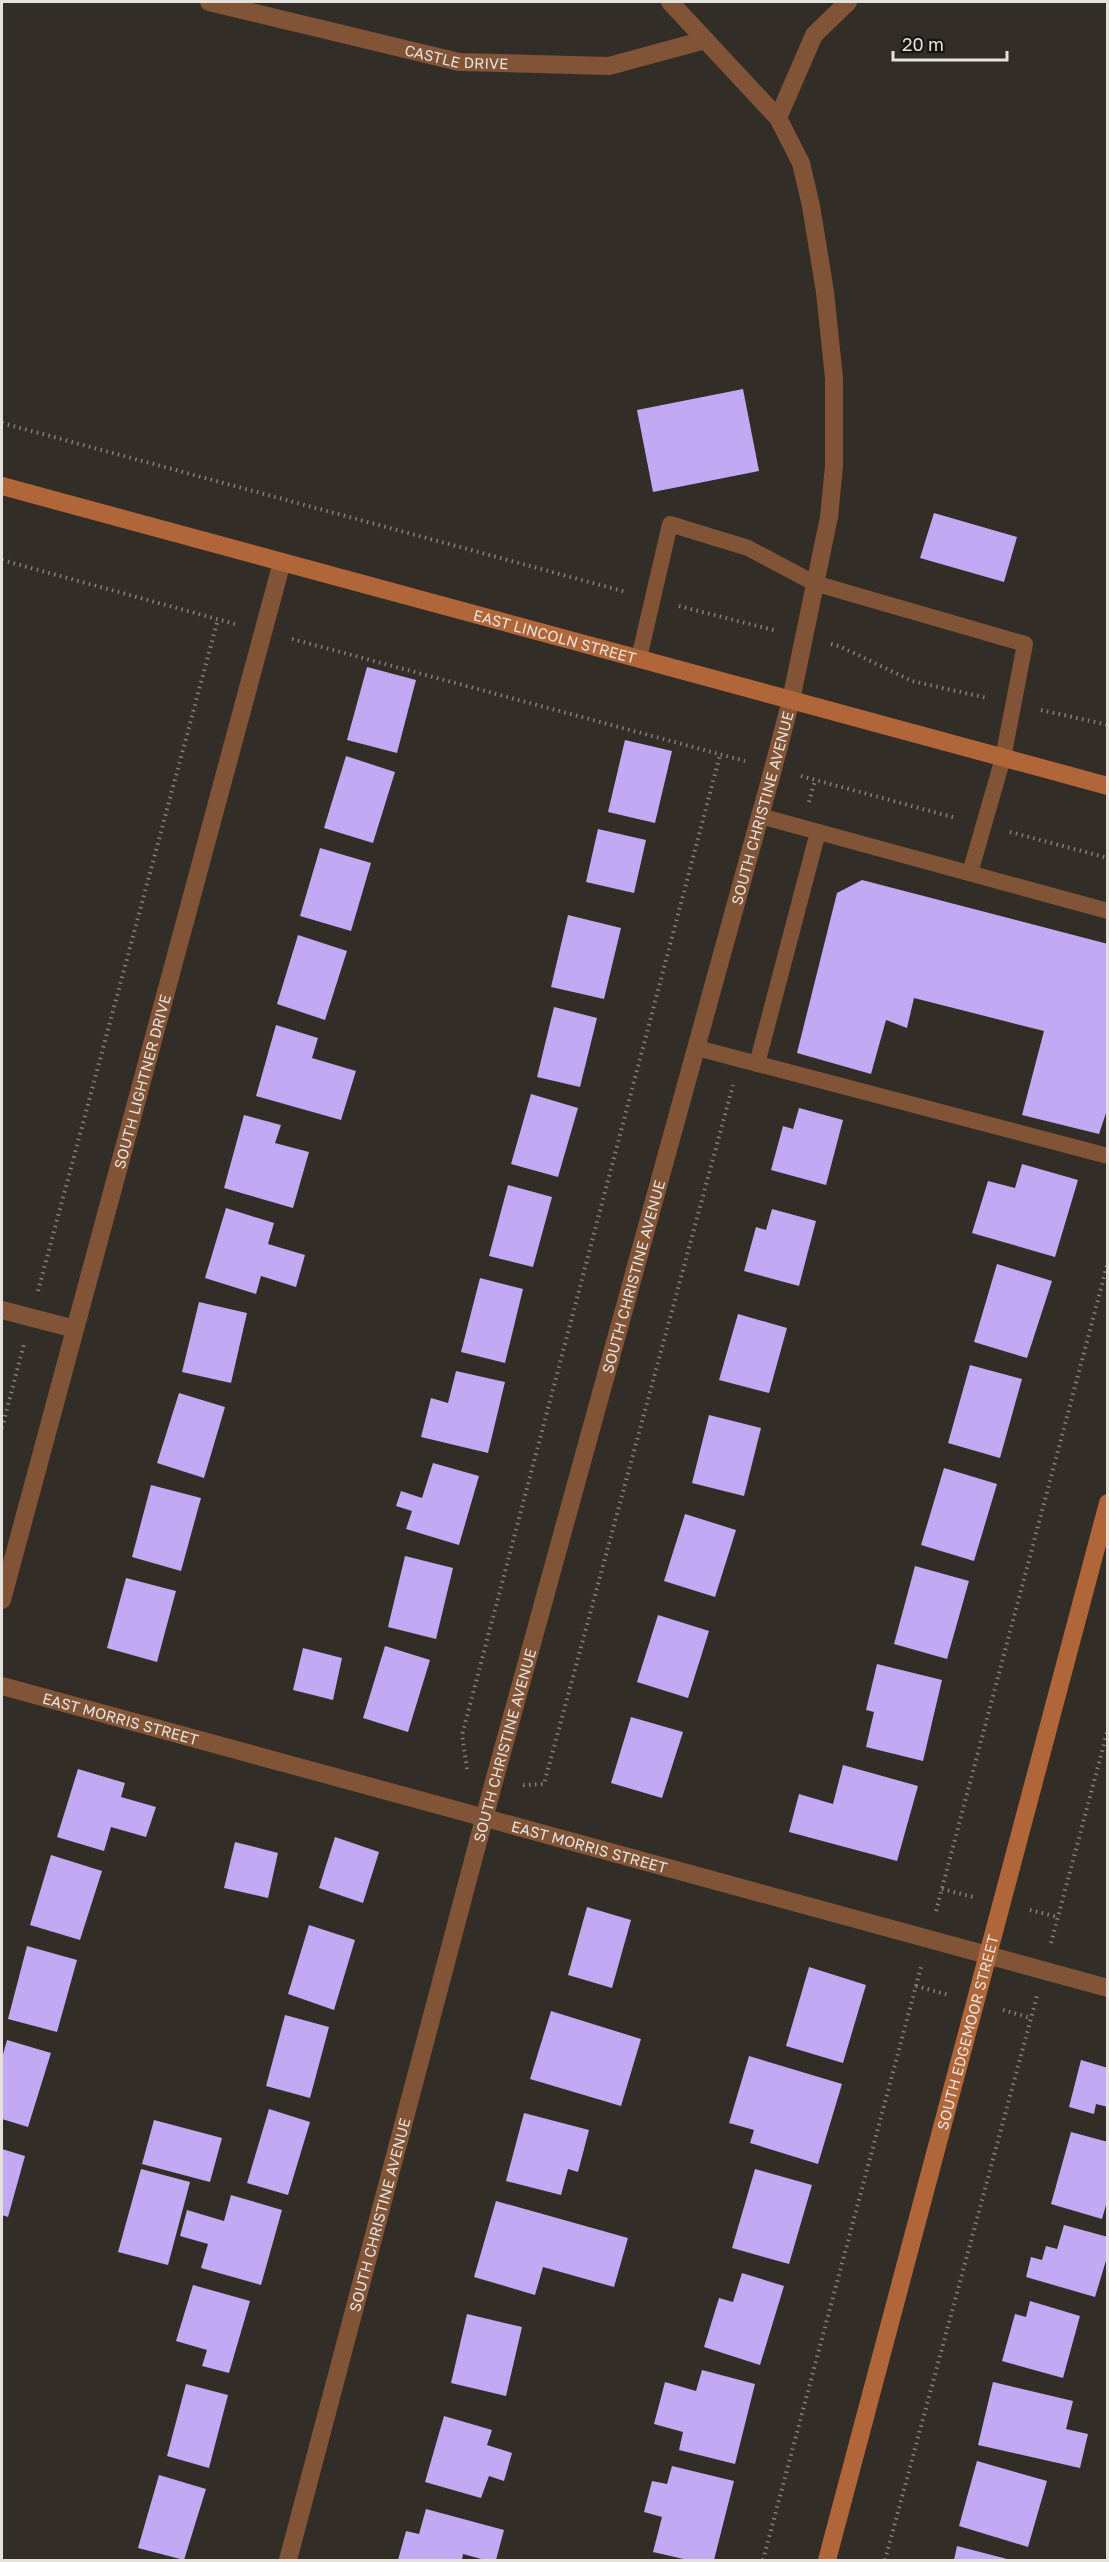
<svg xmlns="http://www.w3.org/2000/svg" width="1109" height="2562" font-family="'Golos Text',sans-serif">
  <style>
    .building { fill: #c2a9f3 }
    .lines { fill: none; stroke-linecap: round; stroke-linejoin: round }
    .path { stroke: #848079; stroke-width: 4; stroke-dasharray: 1.5 4.5; stroke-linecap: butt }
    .lane { stroke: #815337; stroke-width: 16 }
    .street { stroke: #815337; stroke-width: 18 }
    .secondary { stroke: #b06638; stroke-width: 18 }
    .labels { text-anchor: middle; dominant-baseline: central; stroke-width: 6; stroke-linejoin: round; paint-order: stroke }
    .street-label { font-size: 15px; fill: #e5e2dd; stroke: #181512 }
  </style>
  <rect width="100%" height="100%" fill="#322d26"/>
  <g class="building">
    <path d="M743,389l16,82 -106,21 -16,-82z"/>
    <path d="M934,513l83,24 -13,45 -84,-24z"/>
    <path d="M367,667l49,13 -19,73 -50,-13z"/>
    <path d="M625,740l47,11 -17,72 -47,-11z"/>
    <path d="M346,756l49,16 -22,71 -49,-15z"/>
    <path d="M598,829l48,11 -12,53 -48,-11z"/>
    <path d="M320,848l51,15 -20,68 -51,-15z"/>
    <path d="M862,880l246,64v163l-9,27 -77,-19 22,-84 -130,-33 -7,30 -21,-8 -15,54 -74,-21 40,-160z"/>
    <path d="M568,915l53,13 -17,71 -53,-12z"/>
    <path d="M298,935l49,16 -22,69 -48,-16z"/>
    <path d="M554,1007l43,11 -17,69 -43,-10z"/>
    <path d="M276,1025l42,13 -6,20 44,13 -15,49 -85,-24z"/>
    <path d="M531,1094l47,14 -20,69 -47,-13z"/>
    <path d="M799,1108l44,12 -17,65 -55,-15 12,-44 10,3z"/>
    <path d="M244,1115l37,10 -6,18 34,9 -16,56 -69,-20z"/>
    <path d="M1022,1164l56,16 -23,77 -83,-24 16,-52 27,7z"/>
    <path d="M508,1185l44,12 -19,70 -44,-11z"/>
    <path d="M226,1208l48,15 -6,21 37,11 -9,32 -35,-11 -5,18 -51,-16z"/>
    <path d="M772,1209l44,12 -17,65 -55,-15 12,-44 10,3z"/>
    <path d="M997,1264l55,17 -25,77 -53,-16z"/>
    <path d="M480,1278l43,11 -18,74 -44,-11z"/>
    <path d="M199,1302l48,11 -16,70 -49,-11z"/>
    <path d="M738,1314l49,14 -18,65 -50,-13z"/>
    <path d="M970,1365l52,14 -22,79 -52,-15z"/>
    <path d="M456,1371l49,11 -17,71 -67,-16 10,-39 17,5z"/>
    <path d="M179,1393l46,14 -21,71 -47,-15z"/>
    <path d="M709,1415l52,13 -17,68 -52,-13z"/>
    <path d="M433,1463l46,13 -20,69 -53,-16 6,-18 -16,-5 5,-15 21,7z"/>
    <path d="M944,1468l53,16 -23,77 -53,-16z"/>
    <path d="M151,1485l50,13 -20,73 -49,-14z"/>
    <path d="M685,1514l51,16 -21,67 -51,-16z"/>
    <path d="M405,1556l48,12 -17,71 -48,-12z"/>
    <path d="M915,1566l54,15 -22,78 -53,-15z"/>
    <path d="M126,1578l50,13 -19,71 -50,-14z"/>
    <path d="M658,1615l51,16 -21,67 -51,-16z"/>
    <path d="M385,1646l45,14 -22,72 -45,-14z"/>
    <path d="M303,1648l39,10 -9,42 -40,-10z"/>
    <path d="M877,1664l65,16 -19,81 -57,-14 8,-35 -8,-2z"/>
    <path d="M631,1717l52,15 -21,66 -51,-15z"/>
    <path d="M843,1765l75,21 -21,75 -108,-29 10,-38 34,10z"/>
    <path d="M78,1769l47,14 -4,14 35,10 -10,30 -35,-10 -7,24 -47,-14z"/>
    <path d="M335,1837l44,15 -16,51 -44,-15z"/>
    <path d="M235,1842l43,11 -10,45 -44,-10z"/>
    <path d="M51,1855l51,16 -22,69 -50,-15z"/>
    <path d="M587,1907l44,13 -19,68 -44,-13z"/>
    <path d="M309,1925l46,15 -21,70 -46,-16z"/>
    <path d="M27,1946l50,14 -20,72 -49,-13z"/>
    <path d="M809,1967l57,18 -23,78 -57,-17z"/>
    <path d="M551,2011l90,28 -20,67 -91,-27z"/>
    <path d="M285,2015l44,12 -19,71 -44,-12z"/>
    <path d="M7,2040l44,13 -23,74 -26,-8v-61z"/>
    <path d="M749,2056l93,28 -24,80 -68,-21 4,-13 -25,-7z"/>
    <path d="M1081,2060l27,8v39l-12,-3 -2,10 -25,-7z"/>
    <path d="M269,2109l41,13 -22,73 -41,-12z"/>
    <path d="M524,2113l65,17 -11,42 -10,-3 -7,26 -55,-14z"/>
    <path d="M154,2120l68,18 -12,44 -68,-18z"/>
    <path d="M1071,2132l37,10v56l-6,21 -51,-15z"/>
    <path d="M2,2149l23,7 -17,61 -6,-2z"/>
    <path d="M141,2169l49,13 -22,83 -50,-13z"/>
    <path d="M755,2169l57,16 -23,79 -57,-16z"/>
    <path d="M231,2195l51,15 -21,75 -60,-17 7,-24 -28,-8 7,-26 37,11z"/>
    <path d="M496,2201l132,37 -14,49 -71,-20 -8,28 -61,-18z"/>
    <path d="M1064,2225l44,12v17l-13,43 -69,-20 5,-20 11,3 4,-14 11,3z"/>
    <path d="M742,2273l42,13 -24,79 -56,-18 15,-49 14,4z"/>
    <path d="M193,2285l57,16 -21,72 -27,-7 5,-16 -31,-9z"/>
    <path d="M1030,2301l50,15 -17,62 -61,-17 13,-47 11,3z"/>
    <path d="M467,2314l55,13 -16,69 -55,-13z"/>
    <path d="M702,2370l53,14 -20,80 -56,-14 4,-18 -29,-8 11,-42 31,9z"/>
    <path d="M993,2382l80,19 -7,28 22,5 -8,34 -102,-23z"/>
    <path d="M186,2384l42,11 -19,73 -42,-12z"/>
    <path d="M444,2416l48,14 -5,15 25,8 -8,28 -15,-5 -8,22 -56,-16z"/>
    <path d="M977,2461l70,20 -19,66 -69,-21z"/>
    <path d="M672,2466l62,15 -20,79h-26l-35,-8 9,-35 -18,-5 8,-31 15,3z"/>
    <path d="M159,2475l47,14 -22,71 -46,-12z"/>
    <path d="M426,2509l78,21 -8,30h-11l-22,-6 -1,6h-64l8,-29 13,3z"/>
    <path d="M957,2546l54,14h-57z"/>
  </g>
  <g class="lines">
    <g class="path">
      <path d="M2,423l624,169"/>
      <path d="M2,560l233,64"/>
      <path d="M679,606l98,25"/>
      <path d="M292,639l453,122"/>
      <path d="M831,644l8,2 73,35 75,17"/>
      <path d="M1041,710l67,15"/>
      <path d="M801,776l155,42"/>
      <path d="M809,802l6,-22"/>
      <path d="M1010,832l98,26"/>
      <path d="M38,1291l180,-672"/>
      <path d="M2,1428l22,-84"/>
      <path d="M467,1769l-5,-34 258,-980"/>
      <path d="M523,1785l21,-1 189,-699"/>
      <path d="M942,1889l31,8"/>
      <path d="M1030,1910l28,7"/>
      <path d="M936,1911l172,-649"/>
      <path d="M1051,1943l57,-214"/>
      <path d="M916,1986l33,9"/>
      <path d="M1003,2010l28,8"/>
      <path d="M763,2560l158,-593"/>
      <path d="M885,2560l152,-564"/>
    </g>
    <g class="lane">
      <path d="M639,658l31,-134 78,24 66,35 211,61 -22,114 -33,115"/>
      <path d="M760,816l348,95"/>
      <path d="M697,1048l411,108"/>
      <path d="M757,1064l61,-232"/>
    </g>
    <g class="street">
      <path id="s1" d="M209,2l250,60 150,4 96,-26"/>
      <path d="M778,118l36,-83 34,-33"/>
      <path d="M2,1310l73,19"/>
      <path id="s2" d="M2,1600l280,-1038"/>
      <path id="s3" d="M2,1686l1106,302"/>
      <path id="s4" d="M288,2560l205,-775 280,-1016 18,-69 38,-183 5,-51v-88l-9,-86 -14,-86 -10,-43 -23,-45 -108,-116"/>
    </g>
    <g class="secondary">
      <path id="s5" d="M2,486l1106,300"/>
      <path id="s6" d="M827,2560l281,-1057"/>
    </g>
  </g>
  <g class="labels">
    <g class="street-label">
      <text stroke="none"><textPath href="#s1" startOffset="254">CASTLE DRIVE</textPath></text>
      <text stroke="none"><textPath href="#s5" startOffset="573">EAST LINCOLN STREET</textPath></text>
      <text stroke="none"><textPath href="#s4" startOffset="1815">SOUTH CHRISTINE AVENUE</textPath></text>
      <text stroke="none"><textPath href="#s2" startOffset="537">SOUTH LIGHTNER DRIVE</textPath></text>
      <text stroke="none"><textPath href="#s4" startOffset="1329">SOUTH CHRISTINE AVENUE</textPath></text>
      <text stroke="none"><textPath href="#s3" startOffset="123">EAST MORRIS STREET</textPath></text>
      <text stroke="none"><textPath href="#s4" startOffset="843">SOUTH CHRISTINE AVENUE</textPath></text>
      <text stroke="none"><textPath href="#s3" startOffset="609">EAST MORRIS STREET</textPath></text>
      <text stroke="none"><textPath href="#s6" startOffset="546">SOUTH EDGEMOOR STREET</textPath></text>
      <text stroke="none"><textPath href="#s4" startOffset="357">SOUTH CHRISTINE AVENUE</textPath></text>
    </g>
  </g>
  <rect width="1109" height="2562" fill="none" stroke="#e5e2dd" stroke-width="6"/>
  <path d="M893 51v9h114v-9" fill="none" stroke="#e5e2dd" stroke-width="3"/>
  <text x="902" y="51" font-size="18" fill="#e5e2dd" stroke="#181512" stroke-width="4.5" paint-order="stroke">20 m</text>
</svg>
